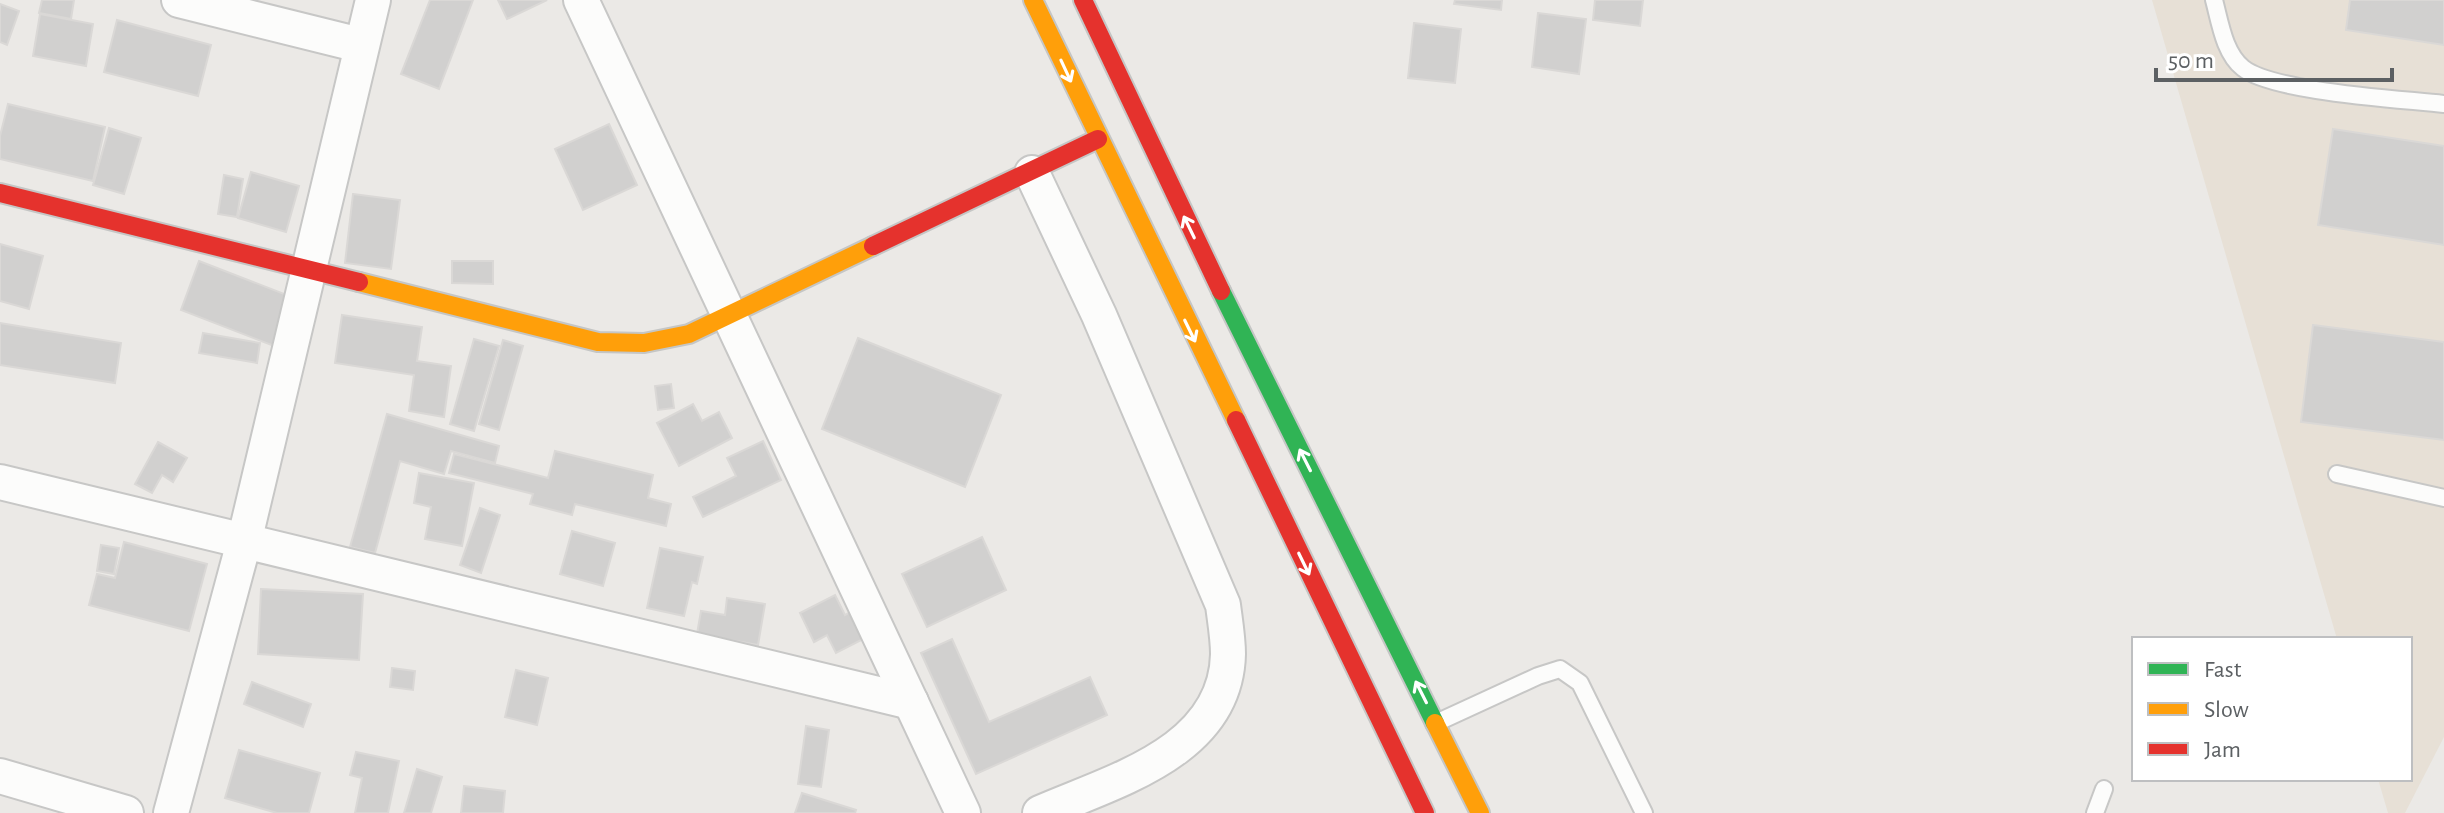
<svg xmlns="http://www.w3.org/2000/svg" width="2444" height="813" font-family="'Alegreya Sans',sans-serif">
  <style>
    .commercial { fill: #e7e0d6 }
    .building { fill: #d1d0cf; stroke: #dad8d6; stroke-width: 2 }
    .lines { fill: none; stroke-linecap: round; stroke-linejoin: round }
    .lane-casing { stroke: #c7c7c6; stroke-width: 20 }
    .street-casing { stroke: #c7c7c6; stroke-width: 38 }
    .fast-casing { stroke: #c5c6c5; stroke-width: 22 }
    .slow-casing { stroke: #c5c6c5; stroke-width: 22 }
    .jam-casing { stroke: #c5c6c5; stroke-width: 22 }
    .lane { stroke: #fcfcfb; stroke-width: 16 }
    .street { stroke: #fcfcfb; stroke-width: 34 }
    .fast { stroke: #30b455; stroke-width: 18 }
    .slow { stroke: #ff9f0a; stroke-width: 18 }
    .jam { stroke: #e5322d; stroke-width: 18 }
    .oneway { stroke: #fff }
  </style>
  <rect width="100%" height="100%" fill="#ebe9e6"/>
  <path class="commercial" d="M2152,0h292v737l-39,76h-17l-10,-34h32v-140h-73z"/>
  <g class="building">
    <path d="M42,0h32l-3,19 -32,-6z"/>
    <path d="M430,0h43l-34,89 -38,-15z"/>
    <path d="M498,0h49l-40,19z"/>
    <path d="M1455,0h47l-1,10 -47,-6z"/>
    <path d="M1595,0h48l-3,26 -47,-6z"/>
    <path d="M2350,0h94v45l-98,-15z"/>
    <path d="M0,4l19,7 -12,34 -7,-3z"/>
    <path d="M1538,13l48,6 -7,55 -47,-7z"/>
    <path d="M40,14l53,10 -7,42 -53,-10z"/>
    <path d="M117,20l94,25 -13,51 -94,-24z"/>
    <path d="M1414,23l47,6 -6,54 -47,-5z"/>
    <path d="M8,104l97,23 -12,54 -93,-22v-23z"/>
    <path d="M609,124l28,61 -54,25 -28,-61z"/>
    <path d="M109,128l32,10 -17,56 -31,-9z"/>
    <path d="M2333,129l111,17v99l-126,-20z"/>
    <path d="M251,172l48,14 -13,46 -48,-14z"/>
    <path d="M224,175l19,4 -6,38 -19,-3z"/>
    <path d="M353,194l47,6 -9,69 -46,-6z"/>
    <path d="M0,244l43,12 -14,53 -29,-8z"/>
    <path d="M199,261l93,36 -18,49 -93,-36z"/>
    <path d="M452,261h41v23l-41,-1z"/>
    <path d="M342,315l80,12 -5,34 34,5 -7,51 -35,-6 5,-36 -79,-12z"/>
    <path d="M0,323l121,20 -6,40 -115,-18z"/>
    <path d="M2313,325l131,17v98l-143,-18z"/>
    <path d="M203,333l57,10 -3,20 -58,-10z"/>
    <path d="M858,338l143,57 -36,92 -143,-58z"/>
    <path d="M474,339l25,7 -25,85 -24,-7z"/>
    <path d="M503,340l20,6 -24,84 -20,-6z"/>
    <path d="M671,384l3,24 -16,2 -3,-24z"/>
    <path d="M693,404l9,17 17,-9 13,26 -53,28 -22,-43z"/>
    <path d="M387,414l112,32 -4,17 -44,-12 -7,23 -44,-13 -25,92 -25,-6z"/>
    <path d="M763,441l18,39 -78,37 -10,-20 43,-21 -9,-18z"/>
    <path d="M158,442l29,16 -14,24 -11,-7 -10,18 -17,-9z"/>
    <path d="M555,451l98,24 -5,23 23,6 -5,22 -91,-22 -3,11 -42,-11 3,-10 -84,-21 5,-19 94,24z"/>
    <path d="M419,473l55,10 -12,63 -37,-7 6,-32 -17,-4z"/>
    <path d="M480,508l20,7 -19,58 -21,-8z"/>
    <path d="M572,531l43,12 -12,43 -43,-12z"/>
    <path d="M982,537l24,53 -79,37 -25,-53z"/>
    <path d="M124,542l83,22 -18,67 -100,-26 8,-31 18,4z"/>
    <path d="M101,545l18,3 -5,26 -17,-3z"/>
    <path d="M660,548l43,9 -6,27 -5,-2 -8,34 -37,-8z"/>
    <path d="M261,589l102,5 -4,66 -101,-6z"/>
    <path d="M835,595l10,20 14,-8 14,27 -37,19 -9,-18 -13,7 -14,-29z"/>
    <path d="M727,598l38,6 -7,41 -61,-11 4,-23 24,4z"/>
    <path d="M952,639l37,83 101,-45 17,38 -131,59 -55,-121z"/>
    <path d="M392,668l23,3 -2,19 -23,-3z"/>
    <path d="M516,670l32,8 -11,47 -32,-8z"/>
    <path d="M252,682l59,22 -8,23 -59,-23z"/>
    <path d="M806,726l23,4 -8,57 -23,-3z"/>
    <path d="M239,750l81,23 -11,40h-32l-52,-15z"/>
    <path d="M356,752l43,9 -11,52h-33l7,-35 -12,-3z"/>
    <path d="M417,769l25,8 -11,36h-27z"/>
    <path d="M464,786l41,5 -2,22h-42z"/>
    <path d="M802,793l54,17 -1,3h-60z"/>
  </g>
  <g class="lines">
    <defs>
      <g id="lane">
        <path d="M2214,0c6,22 10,53 29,68 30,24 157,31 201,36"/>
        <path d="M2337,474l107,24"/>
        <path d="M1438,722l100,-46 22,-7 20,14 64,130"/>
        <path d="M2095,813l9,-24"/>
      </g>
      <g id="street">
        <path d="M179,0l181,45"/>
        <path d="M581,0l382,813"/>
        <path d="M1032,173l67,142 124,290c2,16 5,33 5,49 -2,98 -115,127 -188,159"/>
        <path d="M0,482l911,220"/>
        <path d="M0,776l126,37"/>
        <path d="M171,813l73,-271 129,-542"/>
      </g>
      <path id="fast" d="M1221,291l214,432"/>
      <g id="slow">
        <path d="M1033,0l203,420"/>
        <path d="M359,282l239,60 46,1 45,-9 184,-88"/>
        <path d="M1435,723l45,90"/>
      </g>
      <g id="jam">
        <path d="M1083,0l138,291"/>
        <path d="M0,193l359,89"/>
        <path d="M873,246l225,-107"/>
        <path d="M1236,420l189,393"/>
      </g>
    </defs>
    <use href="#lane" class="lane-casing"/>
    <use href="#street" class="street-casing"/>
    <use href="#fast" class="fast-casing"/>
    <use href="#slow" class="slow-casing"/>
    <use href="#jam" class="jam-casing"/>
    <use href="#lane" class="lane"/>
    <use href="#street" class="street"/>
    <use href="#fast" class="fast"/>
    <use href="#slow" class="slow"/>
    <use href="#jam" class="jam"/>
  </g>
  <defs><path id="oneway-shaft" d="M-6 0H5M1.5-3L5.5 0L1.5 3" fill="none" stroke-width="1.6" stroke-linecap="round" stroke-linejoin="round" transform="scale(2)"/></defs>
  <g class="oneway">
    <use href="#oneway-shaft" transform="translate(1066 71) rotate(65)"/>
    <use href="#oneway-shaft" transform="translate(1189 227) rotate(-116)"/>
    <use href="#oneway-shaft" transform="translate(1190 331) rotate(64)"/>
    <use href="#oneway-shaft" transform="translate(1305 460) rotate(-117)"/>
    <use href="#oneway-shaft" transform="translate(1304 564) rotate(64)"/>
    <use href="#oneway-shaft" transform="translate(1421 692) rotate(-117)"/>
  </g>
  <rect x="2132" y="637" width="280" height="144" fill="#ffffff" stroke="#bebfc1" stroke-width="2"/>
  <rect x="2148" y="663" width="40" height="12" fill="#30b455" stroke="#bebfc1" stroke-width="2"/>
  <text x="2204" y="677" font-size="24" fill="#5c6063">Fast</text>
  <rect x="2148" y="703" width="40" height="12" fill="#ff9f0a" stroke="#bebfc1" stroke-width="2"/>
  <text x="2204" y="717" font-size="24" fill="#5c6063">Slow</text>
  <rect x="2148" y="743" width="40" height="12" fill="#e5322d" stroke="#bebfc1" stroke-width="2"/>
  <text x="2204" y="757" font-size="24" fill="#5c6063">Jam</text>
  <path d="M2156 68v12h236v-12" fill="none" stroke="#5c6063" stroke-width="4"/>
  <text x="2168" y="68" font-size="24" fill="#5c6063" stroke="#ffffff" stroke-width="6" paint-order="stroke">50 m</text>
</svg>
